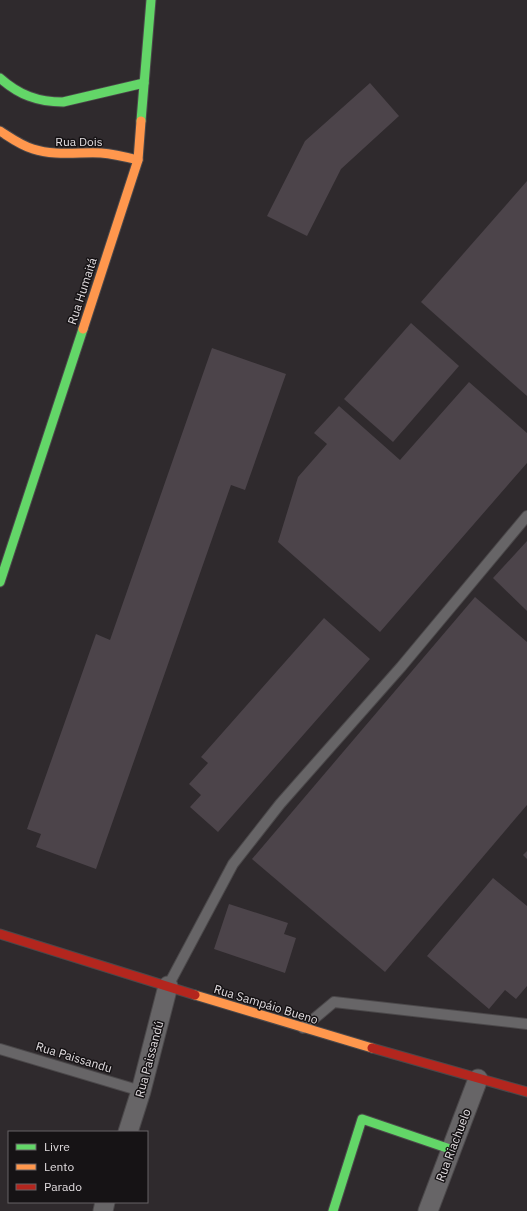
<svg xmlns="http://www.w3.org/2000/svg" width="527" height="1211" font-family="'IBM Plex Sans',sans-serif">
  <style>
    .building { fill: #4c444a }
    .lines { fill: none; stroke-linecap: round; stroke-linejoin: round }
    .lane-casing { stroke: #4b484a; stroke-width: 12 }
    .street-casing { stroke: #4b484a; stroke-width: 21 }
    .fast-casing { stroke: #4b484a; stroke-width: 11 }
    .slow-casing { stroke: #4b484a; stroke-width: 11 }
    .jam-casing { stroke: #4b484a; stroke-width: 11 }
    .lane { stroke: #676567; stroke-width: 10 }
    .street { stroke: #676567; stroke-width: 19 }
    .fast { stroke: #63d668; stroke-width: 9 }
    .slow { stroke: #ff974d; stroke-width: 9 }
    .jam { stroke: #b3261e; stroke-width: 9 }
    .labels { text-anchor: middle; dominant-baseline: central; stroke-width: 3; stroke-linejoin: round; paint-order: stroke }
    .street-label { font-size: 12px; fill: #e1dcdf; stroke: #161315 }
  </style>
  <rect width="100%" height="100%" fill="#2f2a2d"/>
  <g class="building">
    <path d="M370,83l29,33 -58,53 -34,67 -40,-20 38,-75z"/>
    <path d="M527,181v215l-106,-94z"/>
    <path d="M411,323l48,43 -66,76 -49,-43z"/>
    <path d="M212,348l74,26 -41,116 -14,-5 -135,384 -60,-22 5,-13 -14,-5 69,-195 14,6z"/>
    <path d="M469,382l58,51v30l-147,169 -102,-90 20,-65 29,-33 -13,-11 25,-27 61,54z"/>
    <path d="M527,541v70l-34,-33z"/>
    <path d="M475,597l52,45v163l-142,167 -133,-113z"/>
    <path d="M324,618l46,41 -152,173 -28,-25 11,-12 -12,-11 19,-21 -7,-6z"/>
    <path d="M527,851v8l-4,-4z"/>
    <path d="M493,878l34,28v80l-11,13 -11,-9 -16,19 -62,-53z"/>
    <path d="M229,904l59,19 -4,11 12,4 -11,35 -71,-24z"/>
  </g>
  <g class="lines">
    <defs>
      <g id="lane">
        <path d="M168,986l65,-122 47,-60 121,-137 126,-151"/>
        <path d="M303,1028l31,-26 193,22"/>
        <path d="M0,1049l141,42"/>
      </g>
      <g id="street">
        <path d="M128,1132l13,-41 27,-105"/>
        <path d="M103,1211l2,-9"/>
        <path d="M428,1211l50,-132"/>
      </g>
      <g id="fast">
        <path d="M0,78c19,17 38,24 63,24l81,-19"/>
        <path d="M141,121l10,-121"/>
        <path d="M0,582l83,-253"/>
        <path d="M333,1211l29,-92 88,30"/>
      </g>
      <g id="slow">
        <path d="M0,131c11,7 20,14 33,18 21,7 46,3 68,4 13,1 25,4 37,7"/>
        <path d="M83,329l55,-169 3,-39"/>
        <path d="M195,995l177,53"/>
      </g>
      <g id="jam">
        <path d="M0,934l195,61"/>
        <path d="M372,1048l155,44"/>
      </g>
    </defs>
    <use href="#lane" class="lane-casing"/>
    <use href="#street" class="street-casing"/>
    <use href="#fast" class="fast-casing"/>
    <use href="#slow" class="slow-casing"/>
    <use href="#jam" class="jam-casing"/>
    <use href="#lane" class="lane"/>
    <use href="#street" class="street"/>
    <use href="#fast" class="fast"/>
    <use href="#slow" class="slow"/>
    <use href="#jam" class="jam"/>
  </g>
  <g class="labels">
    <g class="street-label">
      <text x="79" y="141">Rua Dois</text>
      <text transform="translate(82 291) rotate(-72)">Rua Humaitá</text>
      <text transform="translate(266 1004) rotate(17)">Rua Sampáio Bueno</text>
      <text transform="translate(74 1057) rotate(17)">Rua Paissandu</text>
      <text transform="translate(149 1059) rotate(-75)">Rua Paissandú</text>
      <text transform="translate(453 1145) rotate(-69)">Rua Riachuelo</text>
    </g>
  </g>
  <rect x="8" y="1131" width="140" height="72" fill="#161315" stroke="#676366"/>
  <rect x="16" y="1144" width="20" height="6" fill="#63d668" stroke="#676366"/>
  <text x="44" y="1151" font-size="12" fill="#e1dcdf">Livre</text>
  <rect x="16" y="1164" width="20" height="6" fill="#ff974d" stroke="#676366"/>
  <text x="44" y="1171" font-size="12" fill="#e1dcdf">Lento</text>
  <rect x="16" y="1184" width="20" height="6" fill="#b3261e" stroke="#676366"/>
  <text x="44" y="1191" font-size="12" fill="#e1dcdf">Parado</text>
</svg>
